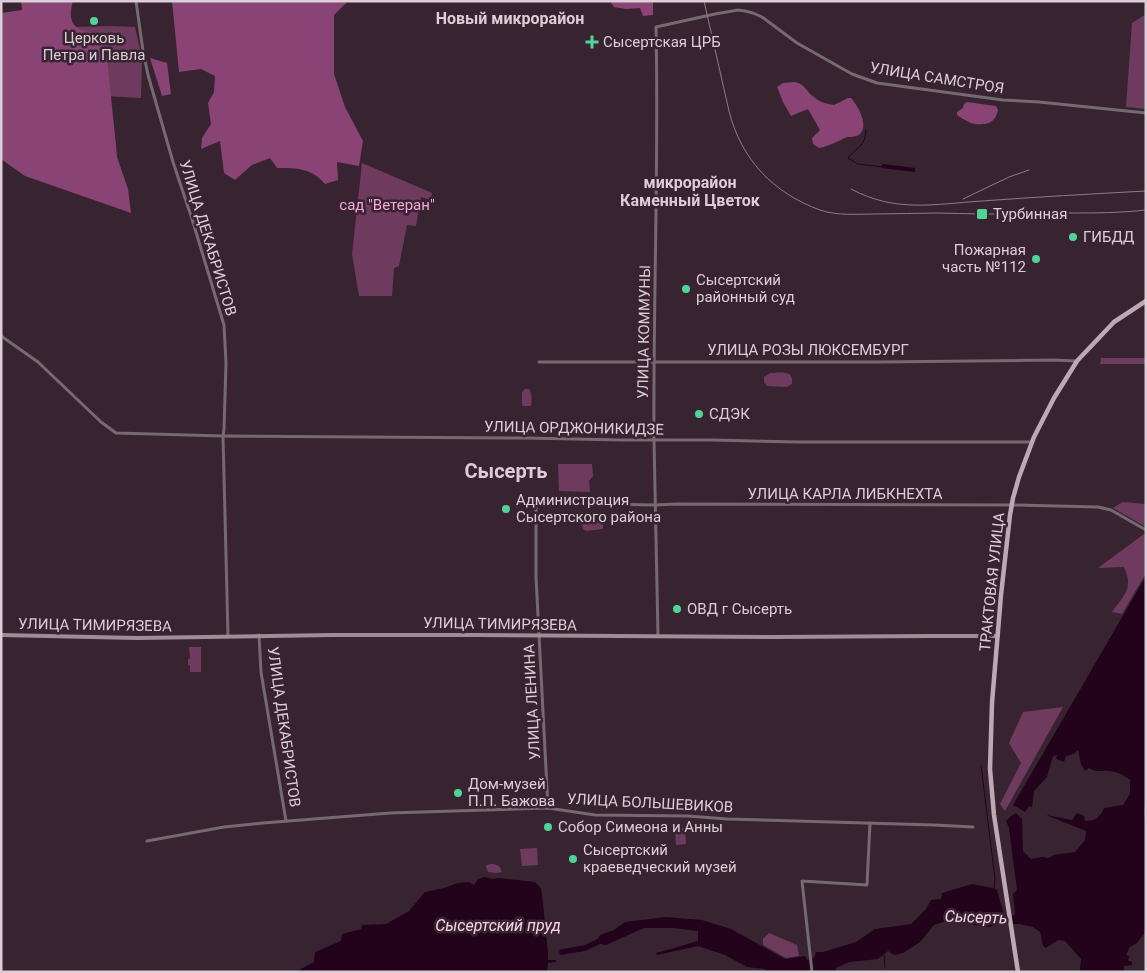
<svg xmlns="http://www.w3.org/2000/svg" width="1147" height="973" font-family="Roboto,sans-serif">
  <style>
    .green { fill: #6e3b5e }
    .forest { fill: #894374 }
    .water { fill: #23021b }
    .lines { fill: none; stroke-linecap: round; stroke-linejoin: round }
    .stream { stroke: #23021b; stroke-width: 1 }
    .river { stroke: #23021b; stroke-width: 5.5 }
    .tertiary { stroke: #746a70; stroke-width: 3 }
    .secondary { stroke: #9e8d97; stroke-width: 4 }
    .primary { stroke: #bea8b5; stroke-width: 4.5 }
    .rail { stroke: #8d7c87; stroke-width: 1 }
    .poi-dot { fill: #51d397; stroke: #382431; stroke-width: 2 }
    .labels { text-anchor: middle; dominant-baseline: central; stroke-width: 5; stroke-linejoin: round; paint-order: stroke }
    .poi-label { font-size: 15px; fill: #dcced7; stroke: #382431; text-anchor: start }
    .street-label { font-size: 15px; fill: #dcced7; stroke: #382431 }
    .park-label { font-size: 15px; fill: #f7a7dc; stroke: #382431 }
    .neighbourhood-label { font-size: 16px; font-weight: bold; fill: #dcced7; stroke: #382431 }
    .water-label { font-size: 16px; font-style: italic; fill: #fad1eb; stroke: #382431 }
    .district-label { font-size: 20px; font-weight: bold; fill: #dcced7; stroke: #382431 }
  </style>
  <rect width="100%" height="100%" fill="#382431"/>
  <g class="green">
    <path d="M1146,14v95l-20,-2 6,-84z"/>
    <path d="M111,26l24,1 7,31 -1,40 -37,-2 -68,-68z"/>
    <path d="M362,163l70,30 -1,7 -10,-3 -5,29 -9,-1 -8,41 -5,2 -2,28h-33l-7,-42z"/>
    <path d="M1101,358h45v6h-46z"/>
    <path d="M770,373c10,0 24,-4 22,11l-5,3 -20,-1 -3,-4v-5z"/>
    <path d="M525,389h4c3,4 3,12 2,17h-8l-1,-2v-12z"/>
    <path d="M558,464h34l1,12 -4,5 1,11 -31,-1z"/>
    <path d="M1123,502l23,2v23l-33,-19z"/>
    <path d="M600,520h2l1,4v4l-1,1 -16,2 -3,-2 -1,-4 1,-3z"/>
    <path d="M1144,534l2,1v38l-24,41 -10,-2c12,-17 22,-23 12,-45l-26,1z"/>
    <path d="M189,647h12v25h-11v-6l-2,-1v-6h2z"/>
    <path d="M1063,707l-58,104 -5,-7 21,-41 -12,-20 14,-31z"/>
    <path d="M675,828h10l1,16 -10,1z"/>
    <path d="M537,848l1,17 -16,1 -2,-17z"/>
    <path d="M491,864c6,0 9,2 11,8l-5,1 -9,-1 -2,-5 1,-2z"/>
    <path d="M769,933l28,12 2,11 -13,2 -23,-13v-6z"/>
  </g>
  <g class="forest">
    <path d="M21,1h52c-3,10 -4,20 4,27 3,3 8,2 12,4 7,3 13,10 17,17l10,96 1,12 11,32 3,24 -106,-37 -24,-17v-146l21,-3z"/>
    <path d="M172,1h176l-14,14v59l11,33 18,34 -4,25 -22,-4 1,18 -13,4c-13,-16 -29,-16 -48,-16l-7,-10 -18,7 -17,15 -11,-7 -4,-32 -19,8 1,-11 9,-14 -3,-21 6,-11 1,-16 -14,-7 -22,3z"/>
    <path d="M610,1h43v14l-10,1 -3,-8 -14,1 -12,-2z"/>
    <path d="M150,58l17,5 4,31 -9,2z"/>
    <path d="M794,82c11,1 12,10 20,15 5,5 13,7 20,8l14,-7h3c7,8 18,27 9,36 -4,4 -11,2 -15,4 -9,4 -16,8 -26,10l-6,-4 -1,-6 8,-8 -12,-21 -17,7 -8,-14 -6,-15 6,-4z"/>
    <path d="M967,102l29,4 2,4c-1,4 -3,9 -6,11 -4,4 -16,4 -21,2 -3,-1 -11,-6 -14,-8v-3l6,-4 1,-4z"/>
  </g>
  <g class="water">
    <path d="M883,164l32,4v4l-33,-4 -1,-2z"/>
    <path d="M1146,576v222l-2,11 2,27v95l-9,12 -7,4 -4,8 3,1 -1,5 4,1v3l-8,1v6h-43l-1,-3 1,-10 -16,-18 -7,-1 -12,8 -3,-2 -3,-14 -7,-5 -14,-3h-19l-11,3 -43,-6 -12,4 -14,17 -17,11 -9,2 -6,-4 -10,8 -29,3 -13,6v4h-15l-2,-2 -4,2h-48l-2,-3 -18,-2 -22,-12 -27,-9 -41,9 -1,-2 42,-12v-10l-24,-3h-30l-38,17 -10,-2 4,-8 14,-5 11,-8 41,-5 36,3 29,9 54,30 20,-3 2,4 7,-2 2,-6h7l33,-10 19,-13 36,-5 15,-15 5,-9 10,-1 1,-6 30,-9 21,4 4,2 7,25 7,2 4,-3 -2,-20 4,-4 -8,-62 -3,-7 4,-4 6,-4 6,6 1,32 8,8 11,-2 6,1 6,-3 21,-3 10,-12 1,-9 -40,-16 26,5 5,-7 7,3 1,5c10,0 15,-3 19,-13l19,-3 7,-11v-14c-6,-5 -12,-8 -20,-9 -7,-1 -14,2 -21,-3l-4,3 -4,-7 -3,-14 -4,4 -8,2 -2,6 -8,-3 1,-4 -4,1 -6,21 -13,14 -2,16 -3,-1 -4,6 -12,-7z"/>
    <path d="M484,877l9,2 5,-1 37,4 6,6 2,15 5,50v7h8v2l-8,1 -1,9h-248v-2l15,-8 1,-10 26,-11 1,-7 19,-5 1,-4 24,-1 23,-13 16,-19 19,-4 14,-5 11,-1 5,3 4,-6z"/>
  </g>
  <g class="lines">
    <g class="stream">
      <path d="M866,130c-1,18 -9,16 -18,28l10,6 25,3"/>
      <path d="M981,765l14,114 -1,10"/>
      <path d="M884,954l1,14"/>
    </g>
    <path class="river" d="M562,952l23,-4 17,-8"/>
    <g class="tertiary">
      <path d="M136,1l7,50 5,24 25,87 19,57 32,106 2,38 -2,66 -1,7 5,200"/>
      <path d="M1,336l37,26 63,60 15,11 107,3 302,2 97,2h90l86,2h234"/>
      <path d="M539,362h341l173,-2 23,1"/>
      <path d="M259,635l2,37 25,149"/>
      <path d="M658,636c-1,-65 -3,-131 -4,-196 -1,-138 5,-275 2,-413l59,-13 23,-4 7,1 8,2 9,4 35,26 55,31 25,9 126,17 36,2 107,11"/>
      <path d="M548,808l-12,-231v-69l2,-4 5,-1 112,2 22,-1 335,1 86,2 13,3 35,20"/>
      <path d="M147,841l77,-14 39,-4 127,-10 158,-5 47,7 93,1 39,3 207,6 39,2"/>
      <path d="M812,972l-10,-91 65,4 3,-62"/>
    </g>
    <path class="secondary" d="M1,635l136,3 195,-3h147l298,2 152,-1h69"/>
    <path class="primary" d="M1018,972l-24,-157 -4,-46 2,-66 9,-108 9,-80 3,-17 6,-21 15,-40 20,-39 23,-37 37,-39 32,-21"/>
    <g class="rail">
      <path d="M704,1l25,110c12,48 44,82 91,99 17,6 38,4 56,4 20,0 41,-1 61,-1 15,0 30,1 45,1 30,0 59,0 88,-1 25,0 50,0 76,-3"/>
      <path d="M851,189c45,24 83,15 131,12 54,-4 109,-7 164,-10"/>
      <path d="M963,199l46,-22 20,-7"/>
    </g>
  </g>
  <g class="poi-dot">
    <circle cx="94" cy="21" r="5"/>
    <path d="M589.5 34.5h5v5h5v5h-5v5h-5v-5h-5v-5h5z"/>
    <rect x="976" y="208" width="12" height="12" rx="2.5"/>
    <circle cx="1073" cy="237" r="5"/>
    <circle cx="1036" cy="259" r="5"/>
    <circle cx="686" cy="289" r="5"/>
    <circle cx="699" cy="414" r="5"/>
    <circle cx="506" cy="509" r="5"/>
    <circle cx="677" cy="609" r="5"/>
    <circle cx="458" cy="793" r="5"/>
    <circle cx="548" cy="827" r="5"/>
    <circle cx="573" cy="859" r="5"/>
  </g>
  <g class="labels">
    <g class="poi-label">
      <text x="94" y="38" text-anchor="middle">Церковь<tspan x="94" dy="17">Петра и Павла</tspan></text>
      <text x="603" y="42">Сысертская ЦРБ</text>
      <text x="993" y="214">Турбинная</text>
      <text x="1083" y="237">ГИБДД</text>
      <text x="1026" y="250" text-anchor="end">Пожарная<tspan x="1026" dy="17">часть №112</tspan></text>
      <text x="696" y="280">Сысертский<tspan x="696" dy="17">районный суд</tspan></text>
      <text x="709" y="414">СДЭК</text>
      <text x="516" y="500">Администрация<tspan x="516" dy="17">Сысертского района</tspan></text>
      <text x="687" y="609">ОВД г Сысерть</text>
      <text x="468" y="784">Дом-музей<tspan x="468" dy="17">П.П. Бажова</tspan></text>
      <text x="558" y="827">Собор Симеона и Анны</text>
      <text x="583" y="850">Сысертский<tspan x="583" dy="17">краеведческий музей</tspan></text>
    </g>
    <g class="street-label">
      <text transform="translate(937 78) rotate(9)">УЛИЦА САМСТРОЯ</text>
      <text transform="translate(208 238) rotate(73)">УЛИЦА ДЕКАБРИСТОВ</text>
      <text transform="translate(644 332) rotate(-89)">УЛИЦА КОММУНЫ</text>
      <text x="808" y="350">УЛИЦА РОЗЫ ЛЮКСЕМБУРГ</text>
      <text transform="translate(574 428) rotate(1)">УЛИЦА ОРДЖОНИКИДЗЕ</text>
      <text x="845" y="494">УЛИЦА КАРЛА ЛИБКНЕХТА</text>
      <text transform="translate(992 582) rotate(-84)">ТРАКТОВАЯ УЛИЦА</text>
      <text transform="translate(500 624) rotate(1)">УЛИЦА ТИМИРЯЗЕВА</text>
      <text transform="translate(95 625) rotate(1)">УЛИЦА ТИМИРЯЗЕВА</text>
      <text transform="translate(532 702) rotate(-93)">УЛИЦА ЛЕНИНА</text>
      <text transform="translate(284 727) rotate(82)">УЛИЦА ДЕКАБРИСТОВ</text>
      <text transform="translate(650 803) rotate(3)">УЛИЦА БОЛЬШЕВИКОВ</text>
    </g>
    <g class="park-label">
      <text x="387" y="205">сад "Ветеран"</text>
    </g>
    <g class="neighbourhood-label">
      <text x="510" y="18">Новый микрорайон</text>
      <text x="690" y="182">микрорайон<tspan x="690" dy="18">Каменный Цветок</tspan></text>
    </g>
    <g class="water-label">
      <text transform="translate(976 917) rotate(2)">Сысерть</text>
      <text x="498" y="925">Сысертский пруд</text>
    </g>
    <g class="district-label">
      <text x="506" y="471">Сысерть</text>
    </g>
  </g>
  <rect width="1147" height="973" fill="none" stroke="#dcced7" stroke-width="5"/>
</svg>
